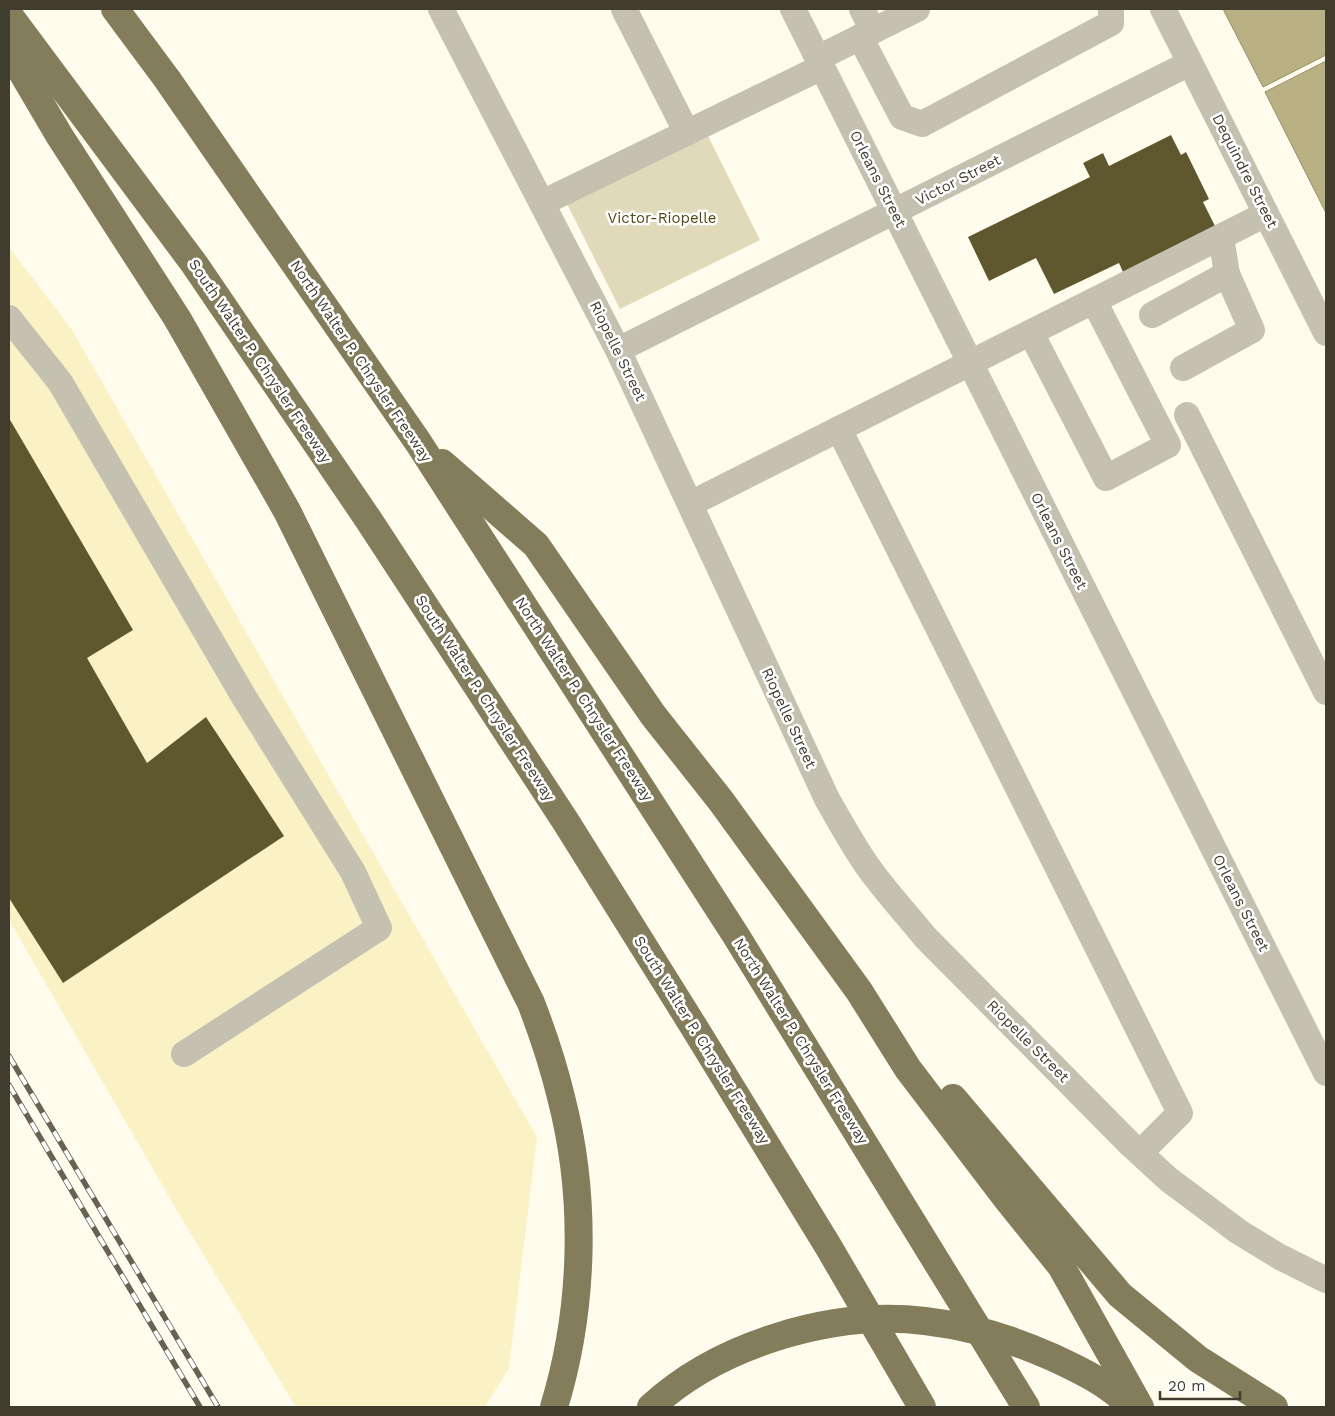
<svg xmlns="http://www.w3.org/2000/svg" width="1335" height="1416" font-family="'Work Sans',sans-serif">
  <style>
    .built { fill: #faf1c5 }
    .green { fill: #e0daba }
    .water { fill: #b9b084; stroke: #958e6a }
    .building { fill: #5f572e }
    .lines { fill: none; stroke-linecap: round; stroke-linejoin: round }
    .minor { stroke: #c4c1b1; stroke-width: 26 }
    .highway { stroke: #847d5c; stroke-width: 28 }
    .rail-casing { stroke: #666355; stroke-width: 5.5 }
    .rail { stroke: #fff; stroke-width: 4; stroke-dasharray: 11; stroke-linecap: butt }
    .labels { text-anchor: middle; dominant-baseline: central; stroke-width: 5; stroke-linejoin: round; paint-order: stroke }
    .street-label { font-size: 15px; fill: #403d2f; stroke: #fff }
    .park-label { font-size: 15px; fill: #534813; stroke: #fff }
  </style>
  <rect width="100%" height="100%" fill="#fffced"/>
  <path class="built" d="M9,247l63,83 465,807 -28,231 -24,39h-189l-117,-193 -170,-294z"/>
  <path class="green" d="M703,126l57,114 -140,69 -57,-113z"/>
  <g class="water">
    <path d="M1223,9h103v46l-63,32z"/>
    <path d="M1326,61v152l-61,-121z"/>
  </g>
  <g class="building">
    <path d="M1171,135l10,20 5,-3 23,47 -6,3 12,24 -92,46 -4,-9 -65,31 -18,-36 -47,23 -21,-44 122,-60 -7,-14 20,-10 6,13z"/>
    <path d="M9,418l124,212 -46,28 60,105 59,-46 78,119 -221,147 -54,-85z"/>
  </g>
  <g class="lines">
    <g class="minor">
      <path d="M441,9l177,341 209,449c14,24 27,49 44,72 17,23 36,44 54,66l206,208 37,34 71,53 41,25 46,23"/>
      <path d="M624,9l63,124"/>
      <path d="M793,9l533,1064"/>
      <path d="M862,9l11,22"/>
      <path d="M1163,9l163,324"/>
      <path d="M860,37l42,80 20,7 189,-101v-14"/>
      <path d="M818,58l99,-49"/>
      <path d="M542,203l280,-136"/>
      <path d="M1152,315l75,-41"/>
      <path d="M9,318l51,64 184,315 109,175 26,56 -195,126"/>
      <path d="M1031,333l75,145 62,-33 -74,-144"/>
      <path d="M618,350l572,-287"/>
      <path d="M1183,368l69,-38 -25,-56 -6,-37"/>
      <path d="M1187,415l139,277"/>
      <path d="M839,429l341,684 -40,40"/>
      <path d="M690,504l576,-290"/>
    </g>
    <g class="highway">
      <path d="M115,9l52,70 251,363 317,492 291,473"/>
      <path d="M9,15l186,250 173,254 198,303 128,205 134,219 94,161"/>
      <path d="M9,50l50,85 118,183 110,193 244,492c12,31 22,61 30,94 26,100 23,212 -7,310"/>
      <path d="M442,463l94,82 117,170 68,86 138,190 49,78 99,130 54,67 79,141"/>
      <path d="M953,1098l167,197 78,64 76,48"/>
      <path d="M651,1407c68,-63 182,-97 274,-86 43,5 87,18 127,36 28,13 58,27 79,50"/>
    </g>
    <defs>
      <g id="rail">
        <path d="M9,1056l209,351"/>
        <path d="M9,1085l191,322"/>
      </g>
    </defs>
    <use href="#rail" class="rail-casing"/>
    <use href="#rail" class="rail"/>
  </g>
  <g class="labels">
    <g class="street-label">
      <text transform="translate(1245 171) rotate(63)">Dequindre Street</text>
      <text transform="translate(878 179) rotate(63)">Orleans Street</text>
      <text transform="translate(958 180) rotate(-27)">Victor Street</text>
      <text transform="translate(618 351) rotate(64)">Riopelle Street</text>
      <text transform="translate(260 361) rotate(56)">South Walter P. Chrysler Freeway</text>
      <text transform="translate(361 361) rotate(56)">North Walter P. Chrysler Freeway</text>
      <text transform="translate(1059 541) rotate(63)">Orleans Street</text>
      <text transform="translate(485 698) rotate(57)">South Walter P. Chrysler Freeway</text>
      <text transform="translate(584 699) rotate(57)">North Walter P. Chrysler Freeway</text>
      <text transform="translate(789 718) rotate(65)">Riopelle Street</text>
      <text transform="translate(1241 903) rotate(63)">Orleans Street</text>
      <text transform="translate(702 1040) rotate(58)">South Walter P. Chrysler Freeway</text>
      <text transform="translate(801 1041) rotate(58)">North Walter P. Chrysler Freeway</text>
      <text transform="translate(1028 1041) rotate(45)">Riopelle Street</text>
    </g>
    <g class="park-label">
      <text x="662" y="218">Victor-Riopelle</text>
    </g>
  </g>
  <rect width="1335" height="1416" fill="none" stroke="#403d2f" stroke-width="20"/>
  <path d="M1160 1391v8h80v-8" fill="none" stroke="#403d2f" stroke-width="2.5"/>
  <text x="1168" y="1391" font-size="15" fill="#403d2f" stroke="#ffffff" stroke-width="4" paint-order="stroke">20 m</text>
</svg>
